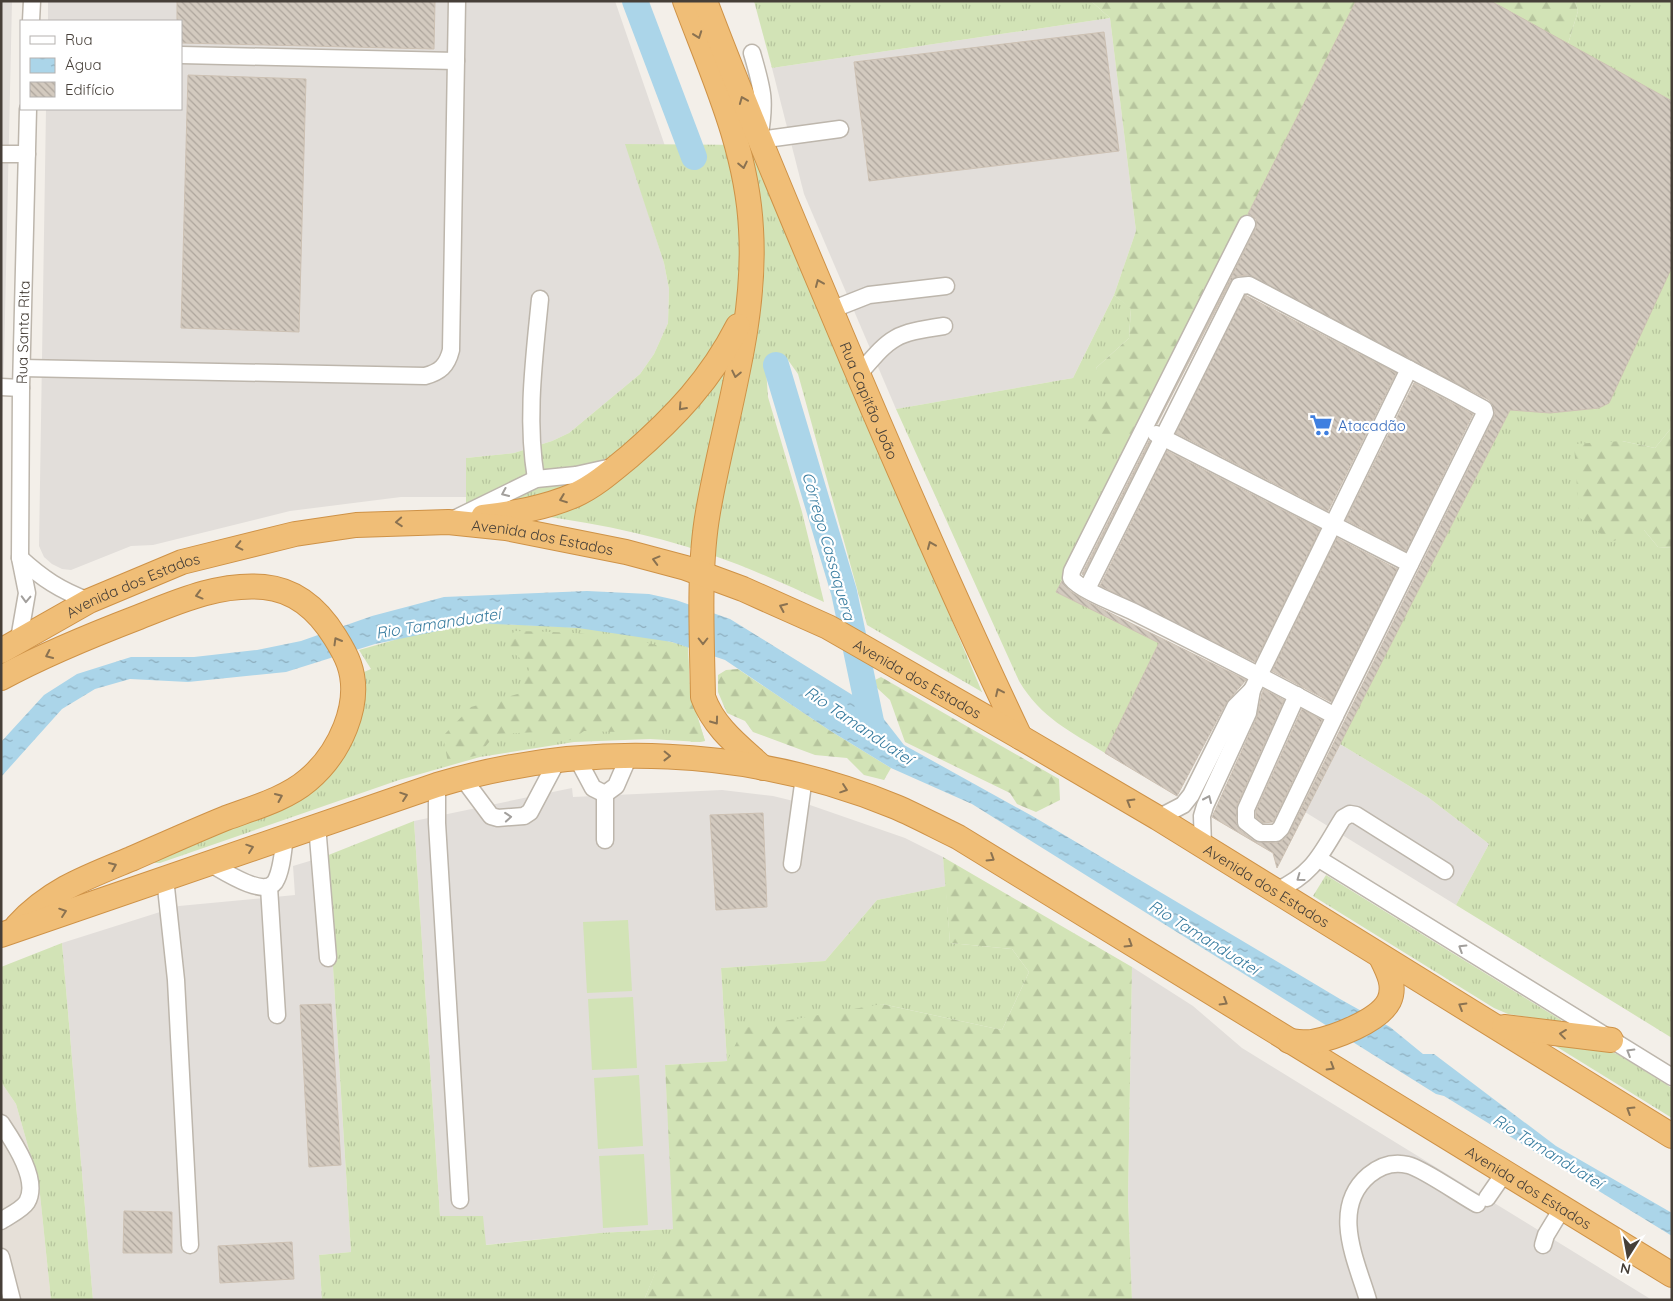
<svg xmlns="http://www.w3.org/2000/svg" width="1673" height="1301" font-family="Quicksand,sans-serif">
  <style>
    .residential { fill: #e6e0d8 }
    .industrial { fill: #e2deda }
    .grass { fill: url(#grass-tufts) }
    .forest { fill: url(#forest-firs) }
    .garden { fill: #d2e3b6 }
    .water { fill: url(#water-ripples) }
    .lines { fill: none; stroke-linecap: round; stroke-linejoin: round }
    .river { stroke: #abd5e9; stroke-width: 26 }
    .building { fill: url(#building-back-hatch); stroke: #cdc1b3 }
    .minor-casing { stroke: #bdb6ac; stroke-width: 19 }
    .highway-casing { stroke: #ce9247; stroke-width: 26 }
    .minor { stroke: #fff; stroke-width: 16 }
    .highway { stroke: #f0be77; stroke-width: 24 }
    .oneway { stroke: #8a7251 }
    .oneway2 { stroke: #a29f9c }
    .labels { text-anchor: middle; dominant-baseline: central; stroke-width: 4.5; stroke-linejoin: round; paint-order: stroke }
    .street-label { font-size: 15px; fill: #463f38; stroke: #fff }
    .shop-label { font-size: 15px; fill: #366cbe; stroke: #fff; text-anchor: start }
    .water-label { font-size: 16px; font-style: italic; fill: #397da0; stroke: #fff }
  </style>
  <defs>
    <pattern id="grass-tufts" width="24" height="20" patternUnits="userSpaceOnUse" patternTransform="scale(1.25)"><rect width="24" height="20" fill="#d2e3b6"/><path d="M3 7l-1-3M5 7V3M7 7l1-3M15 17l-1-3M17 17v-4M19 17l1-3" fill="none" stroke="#b6c49d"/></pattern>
    <pattern id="forest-firs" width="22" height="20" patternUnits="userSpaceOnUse" patternTransform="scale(1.25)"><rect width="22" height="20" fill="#d2e3b6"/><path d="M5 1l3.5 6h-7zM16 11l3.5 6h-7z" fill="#b6c49d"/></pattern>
    <pattern id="water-ripples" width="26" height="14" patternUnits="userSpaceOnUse" patternTransform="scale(1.25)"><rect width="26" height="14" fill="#abd5e9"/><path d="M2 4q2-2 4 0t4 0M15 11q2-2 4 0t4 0" fill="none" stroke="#8daebe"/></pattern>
    <pattern id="building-back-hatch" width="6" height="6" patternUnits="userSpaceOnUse" patternTransform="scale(1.25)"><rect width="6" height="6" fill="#d3cabf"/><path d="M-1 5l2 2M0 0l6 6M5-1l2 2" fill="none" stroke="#ada59c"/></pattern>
  </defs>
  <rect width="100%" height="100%" fill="#f3efe9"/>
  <path class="residential" d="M1,1082l15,22 23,81 12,115h-50z"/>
  <g class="industrial">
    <path d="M12,1l-8,360 -3,91v-450z"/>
    <path d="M48,1h567l50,145 -39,-2 38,119 5,26 -1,34 -14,31 -14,20 -71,59 -17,8 -38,12 -48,5v39h-65l-111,14 -137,34 -22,1 -60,24 -9,-1 -10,-5 -8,-7 -5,-11 7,-437h135v-88h-133z"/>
    <path d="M1110,18l26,213 -22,64 -41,83 -177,31 -92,-215 -32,-126z"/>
    <path d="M1340,744l89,54 60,46 -33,61 -151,-93z"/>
    <path d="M572,788l1,9 149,-7 51,6 37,9 95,33 38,19 3,29 -69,14 -52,61 -104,7 6,93 -62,4 9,164 -75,4 -114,12 -45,-29 -26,-395z"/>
    <path d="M326,856l25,396 -32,3 3,45h-229l-31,-357 117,-37 116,-11 -2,-29z"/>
    <path d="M1132,967l61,39 49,42 410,252h-520l-4,-101z"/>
  </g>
  <g class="grass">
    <path d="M754,1h337l19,17 -338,50z"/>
    <path d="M1575,1h97v100l-104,-57 10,-33z"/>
    <path d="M625,144l127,1 230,547 -115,-67 -69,-251 -10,-14 -22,9 2,28 34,115 22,90c-37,-17 -74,-34 -112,-47 -80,-28 -163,-40 -246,-48v-49l48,-5 38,-12 17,-8 71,-59 14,-20 14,-31 1,-34 -5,-26z"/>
    <path d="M1672,267v160l-17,21 -33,-7 22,89 14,17 14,1v490l-216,-133 33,-61 -60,-46 -89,-54 170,-334 40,3 49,-5z"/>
    <path d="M1114,295l17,13 -2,30 -33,30 39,69 -79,155 103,51 -54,110c-35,-22 -64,-35 -86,-72l-123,-272 177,-31z"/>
    <path d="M476,623c67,3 149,3 212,24l2,46 15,48 -5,1 -50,-3 -76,3 -94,15 -81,23 -239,83h-5l-1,-3 168,-77c32,-31 46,-67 42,-111l7,-3 -12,-19 53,-15z"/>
    <path d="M414,821l26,395h43l3,29 113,-12 75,-4 -30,71h-322l-3,-45 32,-3 -25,-396z"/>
    <path d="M1326,875l235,145v2l-53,-8 -14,-6 -181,-112z"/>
    <path d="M946,886l4,57 62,6 17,23 -27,58 -120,-26 -155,57 -6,-93 104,-7 52,-61z"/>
    <path d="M62,943l31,357h-42l-12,-115 -23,-81 -15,-22v-115z"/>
    <path d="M1549,1042l56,7 14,6 53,33v30z"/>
  </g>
  <g class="forest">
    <path d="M1091,1h265l-221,436 -39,2 -16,-21 27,-22 -11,-28 33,-30 2,-29 -17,-14 22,-64 -26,-213z"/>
    <path d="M1491,1h84l3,10 -10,33z"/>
    <path d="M1672,427v121l-14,-1 -14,-17 -33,12 -32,-25 -5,-73 48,-3 33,7z"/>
    <path d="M514,631c57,1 119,3 174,24l2,38 15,48 -14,1 -10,-15 -20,-4 -9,13h-25l-8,-4 -35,-1 -13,9 -12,1 -21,-9 -42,2 -18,21 -30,8 -5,-27 28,-29 50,-14 9,-27 -23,-18z"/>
    <path d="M738,669l91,61 62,38 -7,12 -20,-5 -17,-17 -32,-3 -62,-23 -8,-11 -18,-8 -9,-21v-17l8,-5z"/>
    <path d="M881,677l178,102 1,21 -24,12 -19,-8 -7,-11 -105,-51 -15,-42 -13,-12 -2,-8z"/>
    <path d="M943,857l189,110 -4,232 4,101h-488l29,-71 -8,-164 62,-4 17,-33 138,-24 120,26 27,-58 -17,-23 -62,-6z"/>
  </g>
  <g class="garden">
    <path d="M628,920l4,71 -45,2 -4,-71z"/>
    <path d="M633,997l4,71 -45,2 -4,-71z"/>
    <path d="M639,1075l4,71 -45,3 -4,-71z"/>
    <path d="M644,1154l4,71 -45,3 -4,-72z"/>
  </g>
  <path class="water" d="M587,591l62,3 27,6 54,19 137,85 16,14 21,27 130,72 306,182 50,28 33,27h11l122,92 116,67v23l-228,-140 -8,-2 -464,-290 -81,-36 -62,-38 -104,-70 -53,-18 -94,-14 -102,-5 -101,21 -89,28 -98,10 -58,-3 -35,10 -33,20 -61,68v-35l43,-47 33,-21 54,-17h63l63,-7 44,-9 71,-25 72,-19z"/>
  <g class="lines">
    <g class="river">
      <path d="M635,1l59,156"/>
      <path d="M776,365l68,227 29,139"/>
    </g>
  </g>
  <g class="building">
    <path d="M177,1h258l-1,48 -253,-6v-22h-4z"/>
    <path d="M1356,1h135l181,100v166l-63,136 -10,5 -49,5 -40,-3 -233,458 -4,-15 -61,-36 45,-100 5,-24 2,-4 20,11 -47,105 -1,17 4,8 14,11 22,2 7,-3 7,-8 204,-415 1,-6 -6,-11 -241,-125 -10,1 -8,6 -73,142 99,-196v-9l-8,-5z"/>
    <path d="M1104,32l15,119 -250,30 -15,-119z"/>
    <path d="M188,75l118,4 -7,253 -118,-4z"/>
    <path d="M1245,295l151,78 -68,138 -152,-78z"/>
    <path d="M1414,383l59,31 -67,137 -60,-31z"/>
    <path d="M1149,441l1,1 -67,133 -1,-1z"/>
    <path d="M1167,451l153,78 -65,133 -155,-76z"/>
    <path d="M1337,538l60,31 -66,133 -59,-31z"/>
    <path d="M1062,581l8,10 16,10 160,79 -20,23 -49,93 -72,-43 54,-110 -103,-51z"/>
    <path d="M1302,709l20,11 -49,102 -10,1 -7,-6v-6z"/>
    <path d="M763,813l4,94 -51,3 -6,-95z"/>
    <path d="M331,1004l10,161 -32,2 -9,-162z"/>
    <path d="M124,1211l48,1v41h-49z"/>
    <path d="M292,1242l2,37 -74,4 -2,-37z"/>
  </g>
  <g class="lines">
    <defs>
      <g id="minor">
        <path d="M31,21l1,-20"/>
        <path d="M752,53c11,38 14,47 7,87l81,-11"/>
        <path d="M181,55l275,6"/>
        <path d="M1,154h26"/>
        <path d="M831,310l38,-15 77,-9"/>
        <path d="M22,368l403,8c15,-4 22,-10 26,-26l6,-349"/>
        <path d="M858,375c34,-39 34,-41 86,-49"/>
        <path d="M1,387l20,1"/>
        <path d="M1156,434l254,130"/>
        <path d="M536,479c-10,-60 -2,-119 4,-180"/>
        <path d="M448,522l88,-43 40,-4 36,-8"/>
        <path d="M20,558c23,21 40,32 69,43"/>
        <path d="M1087,589l152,-303 10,-1 204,107 31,17 1,4 -150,303c-66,-36 -133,-70 -201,-104 -16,-8 -53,-21 -63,-34l1,-7 175,-347"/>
        <path id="s1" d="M19,639l8,-46 -7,-35 1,-170 7,-279"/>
        <path d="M1297,695l-51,114v13l14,11h16l5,-5 54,-112"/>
        <path d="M577,758l16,30 12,6 11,-8 13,-30"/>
        <path d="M462,777l29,39 7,2 26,-2 6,-4 28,-53"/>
        <path d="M437,785v38l23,377"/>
        <path d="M1158,818l25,-13 8,-10 44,-88 17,-17"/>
        <path d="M317,825l11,133"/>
        <path d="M605,840v-46"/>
        <path d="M1203,846l-1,-30 3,-10 43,-93 4,-23 157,-321"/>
        <path d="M1319,859l353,218"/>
        <path d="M209,863c13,7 54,35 66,19 7,-11 8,-33 10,-45"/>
        <path d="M792,864l12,-87"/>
        <path d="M165,878l11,102 14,265"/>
        <path d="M269,887l8,128"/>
        <path d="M1276,891c39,-18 45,-38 67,-73l7,-4 6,1 89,56"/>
        <path d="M1,1123c12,18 39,57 26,79 -5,8 -19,14 -26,19"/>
        <path d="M1487,1198l18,-26"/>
        <path d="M1543,1245l3,-10 17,-28"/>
        <path d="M1,1257l11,43"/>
        <path d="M1368,1300c-12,-40 -38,-92 1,-125 11,-9 23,-14 39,-10 14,3 54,31 69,39"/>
      </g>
      <g id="highway">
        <path d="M685,1c28,75 62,147 66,228 6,96 -27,190 -43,283 -10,56 -6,128 -5,185 11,31 36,49 60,71"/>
        <path id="s2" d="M705,1c39,104 83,207 126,309 60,143 122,286 189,427"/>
        <path d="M483,517c31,-4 62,-9 92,-22 20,-9 38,-25 55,-39 45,-39 81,-77 108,-130"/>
        <path id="s3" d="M1,651l88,-50 93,-39 113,-28 61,-9 92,-3 58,6 120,24 60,16 57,21 85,38 192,110 138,81 514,318"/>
        <path d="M1,678c44,-24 91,-43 138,-61 40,-16 81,-34 125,-30 32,3 55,24 71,50 5,8 11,18 14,27 14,40 -10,90 -41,116 -22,19 -55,28 -82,38 -32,13 -63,27 -95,41 -44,18 -81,31 -114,67"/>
        <path id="s4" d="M1,935l436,-150c150,-45 314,-38 459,22 21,9 41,20 62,30l714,438"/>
        <path d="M1504,1027l107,13"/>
        <path d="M1289,1041c8,1 16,2 23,1 22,-4 67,-21 77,-41 7,-15 -1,-30 -8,-44"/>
      </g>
    </defs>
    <use href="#minor" class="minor-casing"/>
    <use href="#highway" class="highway-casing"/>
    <use href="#minor" class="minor"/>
    <use href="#highway" class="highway"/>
  </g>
  <defs><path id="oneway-chevron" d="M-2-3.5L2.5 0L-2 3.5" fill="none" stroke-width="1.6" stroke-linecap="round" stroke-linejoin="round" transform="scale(1.25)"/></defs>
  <g class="oneway">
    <use href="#oneway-chevron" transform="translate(698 35) rotate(70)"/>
    <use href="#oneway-chevron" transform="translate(743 100) rotate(-112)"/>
    <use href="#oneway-chevron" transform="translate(743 165) rotate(78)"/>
    <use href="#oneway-chevron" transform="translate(819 283) rotate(-113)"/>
    <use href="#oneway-chevron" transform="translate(736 374) rotate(102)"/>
    <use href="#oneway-chevron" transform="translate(682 407) rotate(132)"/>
    <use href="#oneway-chevron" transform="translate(563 499) rotate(159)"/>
    <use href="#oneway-chevron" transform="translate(399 522) rotate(176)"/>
    <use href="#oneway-chevron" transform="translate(931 545) rotate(-113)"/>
    <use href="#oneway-chevron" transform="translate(239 546) rotate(167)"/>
    <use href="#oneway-chevron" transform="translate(656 560) rotate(-165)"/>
    <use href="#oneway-chevron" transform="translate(199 595) rotate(165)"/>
    <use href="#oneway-chevron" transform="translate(783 607) rotate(-156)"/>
    <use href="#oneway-chevron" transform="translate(337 641) rotate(-120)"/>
    <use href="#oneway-chevron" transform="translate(703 641) rotate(90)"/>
    <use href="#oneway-chevron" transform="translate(49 655) rotate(155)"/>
    <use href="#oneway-chevron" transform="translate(999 692) rotate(-115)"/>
    <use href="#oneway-chevron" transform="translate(715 721) rotate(54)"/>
    <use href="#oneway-chevron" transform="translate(667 756) rotate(1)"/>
    <use href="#oneway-chevron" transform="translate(844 789) rotate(19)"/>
    <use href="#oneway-chevron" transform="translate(404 796) rotate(-19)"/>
    <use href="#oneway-chevron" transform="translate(279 797) rotate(-24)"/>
    <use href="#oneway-chevron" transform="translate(1130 802) rotate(-149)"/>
    <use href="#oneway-chevron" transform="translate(250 848) rotate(-19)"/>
    <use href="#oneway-chevron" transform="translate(991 858) rotate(32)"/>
    <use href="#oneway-chevron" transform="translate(113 866) rotate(-23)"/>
    <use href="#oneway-chevron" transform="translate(63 912) rotate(-19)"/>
    <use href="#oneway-chevron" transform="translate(1129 944) rotate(32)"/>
    <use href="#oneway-chevron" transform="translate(1224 1002) rotate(31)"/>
    <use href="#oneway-chevron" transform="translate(1462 1006) rotate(-149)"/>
    <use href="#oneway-chevron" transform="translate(1563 1034) rotate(-173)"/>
    <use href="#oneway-chevron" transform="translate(1331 1067) rotate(31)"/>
    <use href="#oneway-chevron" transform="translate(1630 1110) rotate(-148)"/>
  </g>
  <g class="oneway2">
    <use href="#oneway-chevron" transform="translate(505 493) rotate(156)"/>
    <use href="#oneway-chevron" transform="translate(26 599) rotate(92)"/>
    <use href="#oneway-chevron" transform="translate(1208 799) rotate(-66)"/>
    <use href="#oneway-chevron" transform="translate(508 817) rotate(-5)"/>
    <use href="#oneway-chevron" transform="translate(1300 878) rotate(144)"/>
    <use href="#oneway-chevron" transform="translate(1462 948) rotate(-148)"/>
    <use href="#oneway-chevron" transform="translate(1630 1052) rotate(-149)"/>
  </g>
  <defs>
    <symbol id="supermarket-bare" viewBox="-9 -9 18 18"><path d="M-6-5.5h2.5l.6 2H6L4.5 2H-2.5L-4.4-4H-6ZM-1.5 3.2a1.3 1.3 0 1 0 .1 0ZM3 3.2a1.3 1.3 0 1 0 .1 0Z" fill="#3f7fe0" stroke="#fff" stroke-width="2.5" paint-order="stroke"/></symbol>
  </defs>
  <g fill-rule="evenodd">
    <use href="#supermarket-bare" x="1305" y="409" width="32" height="32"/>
  </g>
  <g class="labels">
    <g class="street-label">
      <text stroke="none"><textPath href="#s1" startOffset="308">Rua Santa Rita</textPath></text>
      <text stroke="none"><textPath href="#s2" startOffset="432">Rua Capitão João</textPath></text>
      <text stroke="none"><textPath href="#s3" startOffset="568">Avenida dos Estados</textPath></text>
      <text stroke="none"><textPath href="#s3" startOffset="148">Avenida dos Estados</textPath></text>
      <text stroke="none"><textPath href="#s3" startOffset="972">Avenida dos Estados</textPath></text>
      <text stroke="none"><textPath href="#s3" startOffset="1378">Avenida dos Estados</textPath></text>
      <text stroke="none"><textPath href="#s4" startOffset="1668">Avenida dos Estados</textPath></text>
    </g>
    <g class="shop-label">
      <text x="1338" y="425">Atacadão</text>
    </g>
    <g class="water-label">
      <text transform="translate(829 546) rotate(74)">Córrego Cassaquera</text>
      <text transform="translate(438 623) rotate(-9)">Rio Tamanduateí</text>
      <text transform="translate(859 725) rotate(34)">Rio Tamanduateí</text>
      <text transform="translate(1204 937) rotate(32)">Rio Tamanduateí</text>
      <text transform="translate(1548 1151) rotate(32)">Rio Tamanduateí</text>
    </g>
  </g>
  <rect width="1673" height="1301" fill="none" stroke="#463f38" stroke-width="5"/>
  <rect x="20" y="20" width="162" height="90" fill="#ffffff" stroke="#b5b2af"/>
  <rect x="30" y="36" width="25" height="8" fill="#ffffff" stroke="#b5b2af"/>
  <text x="65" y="45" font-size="15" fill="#463f38">Rua</text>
  <rect x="30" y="58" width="25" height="15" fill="url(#water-ripples)" stroke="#b5b2af"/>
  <text x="65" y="70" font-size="15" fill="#463f38">Água</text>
  <rect x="30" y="82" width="25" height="15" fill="url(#building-back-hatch)" stroke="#b5b2af"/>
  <text x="65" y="95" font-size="15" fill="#463f38">Edifício</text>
  <g transform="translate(1628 1256) rotate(191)" stroke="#ffffff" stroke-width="4" paint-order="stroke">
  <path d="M0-4L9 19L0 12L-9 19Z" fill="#463f38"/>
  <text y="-8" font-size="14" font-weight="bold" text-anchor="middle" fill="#463f38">N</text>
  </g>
</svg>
